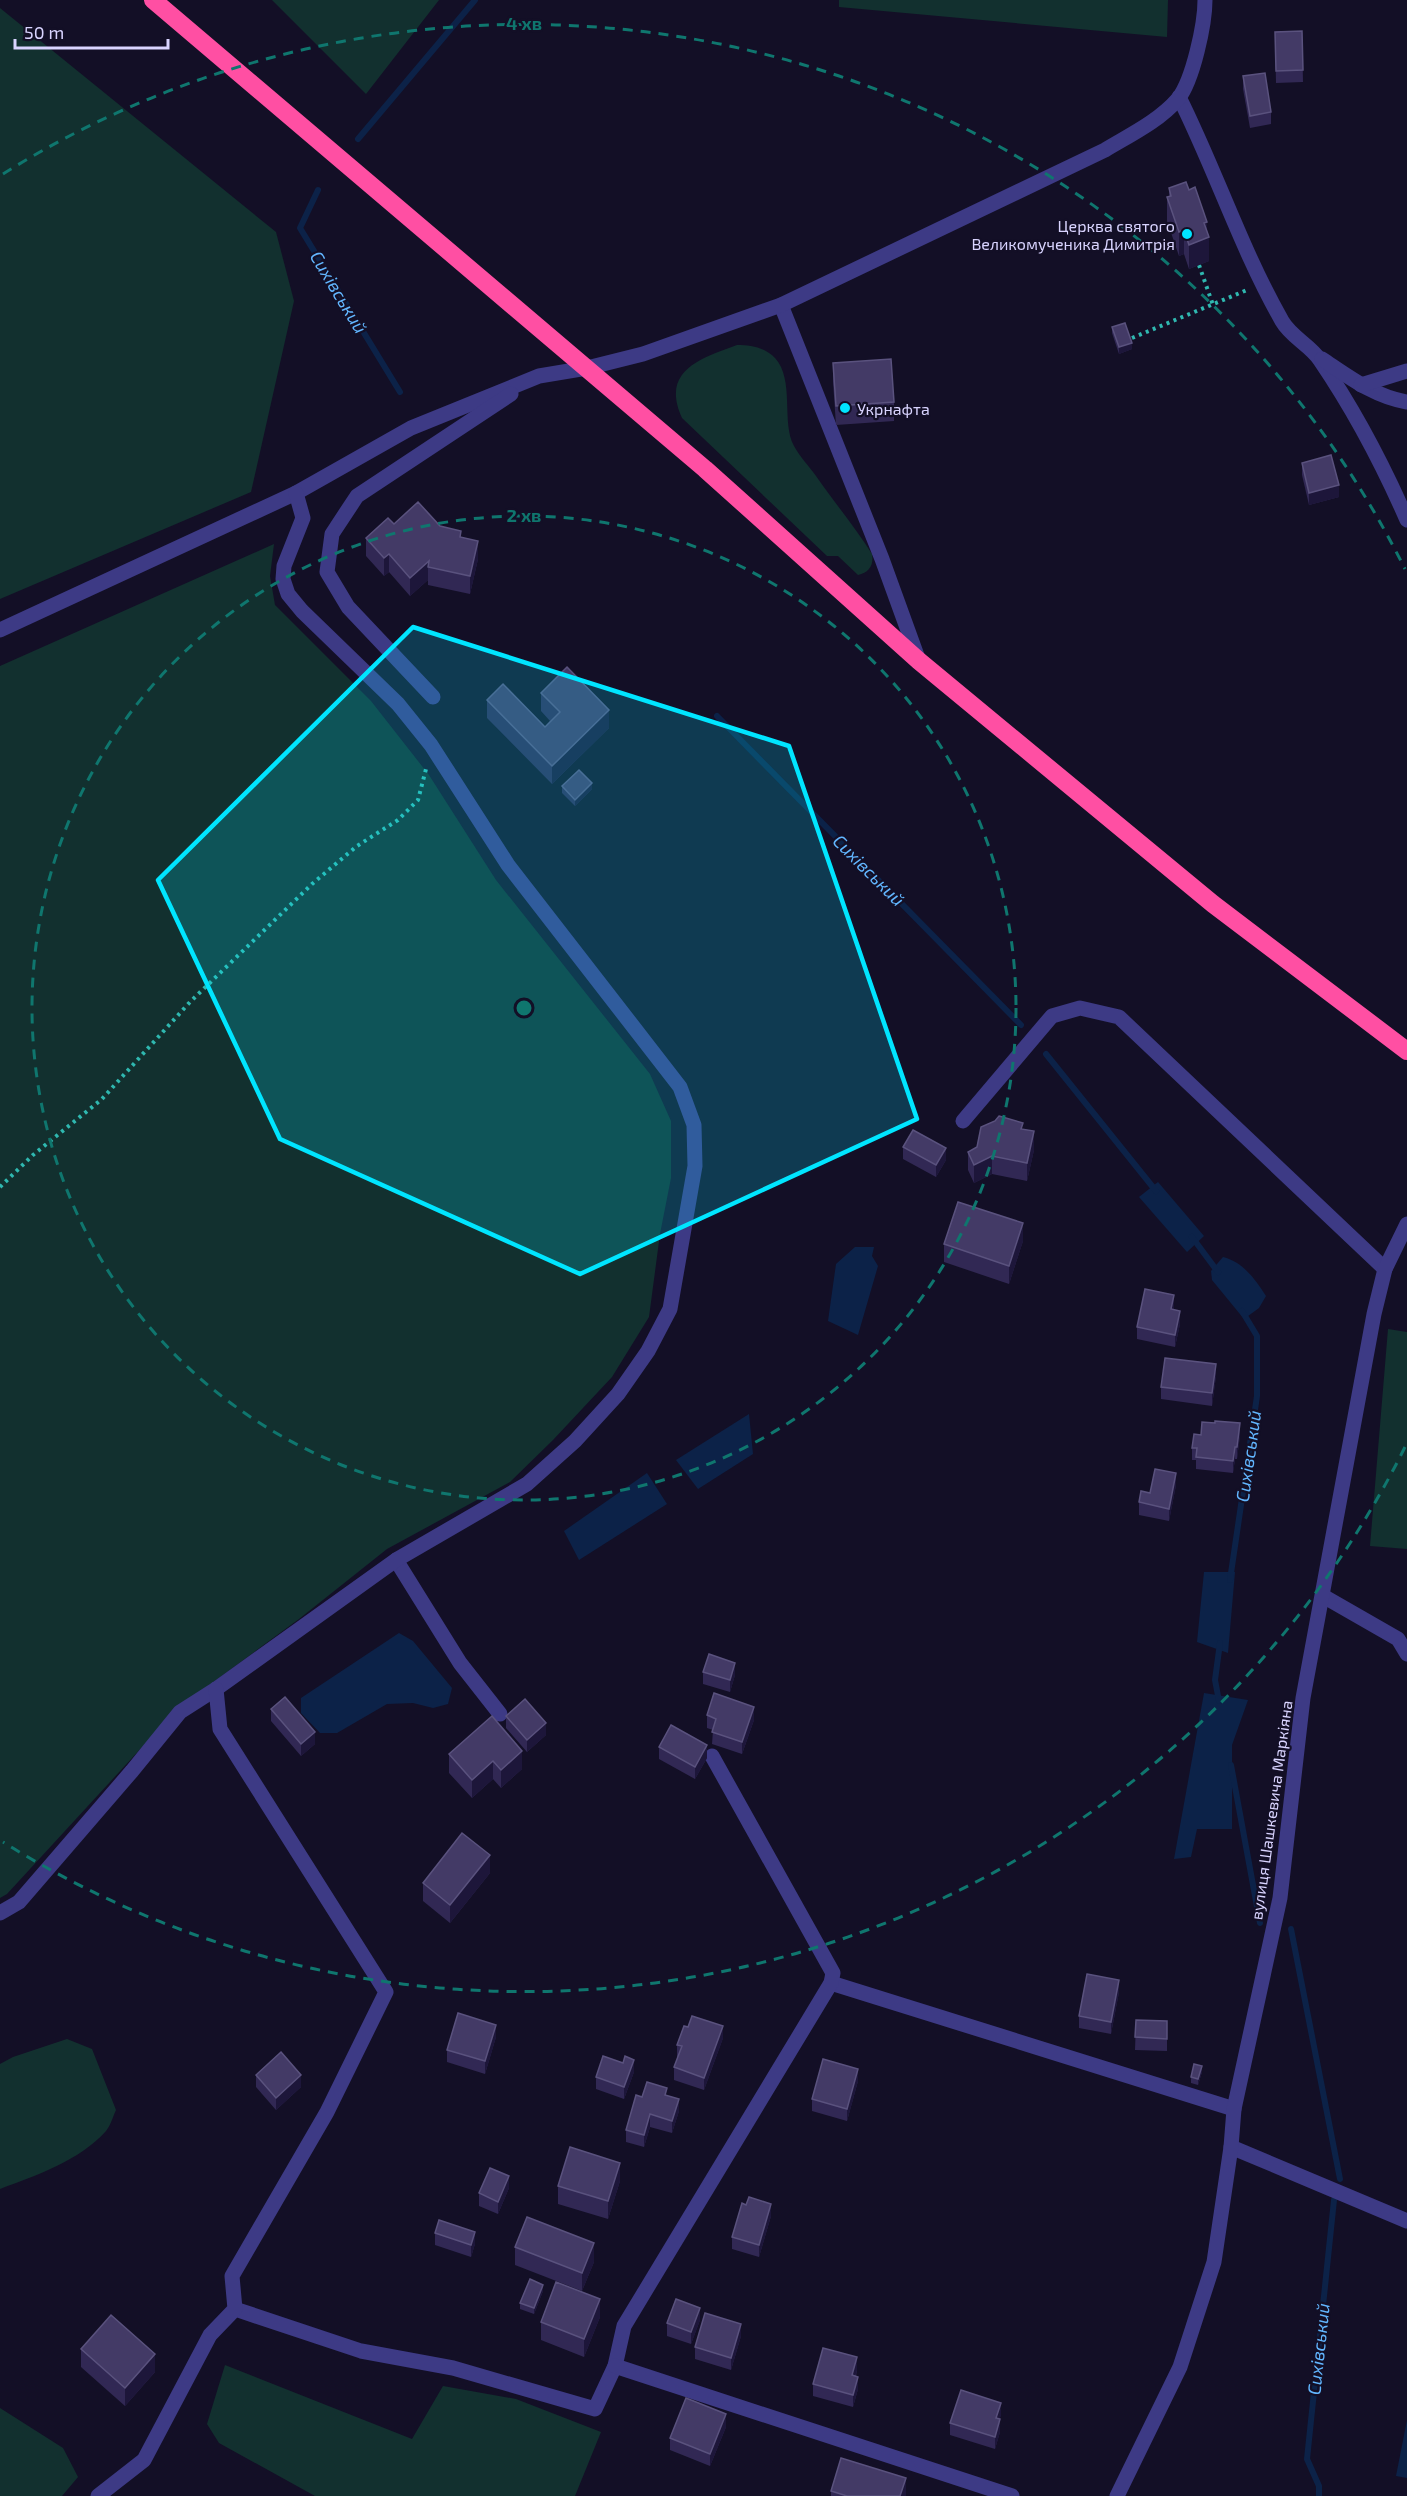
<svg xmlns="http://www.w3.org/2000/svg" width="1407" height="2496" font-family="'Exo 2',sans-serif">
  <style>
    .green { fill: #12302f }
    .water { fill: #0c2248 }
    .lines { fill: none; stroke-linecap: round; stroke-linejoin: round }
    .stream { stroke: #0c2248; stroke-width: 6 }
    .path { stroke: #2fb8b0; stroke-width: 4; stroke-dasharray: 3 4.5; stroke-linecap: butt }
    .minor { stroke: #3d3a85; stroke-width: 15 }
    .highway { stroke: #ff4fa3; stroke-width: 18 }
    .wall { fill: #312854 }
    .shaded-wall { fill: #1d163a }
    .building { fill: #433a66; stroke: #5a527e; stroke-width: 1.5 }
    .marked { fill: #00e5ff; fill-opacity: 0.2; stroke: #00e5ff; stroke-width: 4.5; stroke-linejoin: round }
    .ring { fill: none; stroke: #0f766e; stroke-width: 3; stroke-dasharray: 10 8 }
    .poi-dot { fill: #00e5ff; stroke: #130f26; stroke-width: 2 }
    .labels { text-anchor: middle; dominant-baseline: central; stroke-width: 4.5; stroke-linejoin: round; paint-order: stroke }
    .poi-label { font-size: 16px; fill: #d9d4ff; stroke: #130f26; text-anchor: end }
    .street-label { font-size: 16px; fill: #d9d4ff; stroke: #130f26 }
    .water-label { font-size: 18px; font-style: italic; fill: #62b6ff; stroke: #130f26 }
    .centre { fill: #0f766e; stroke: #130f26; stroke-width: 3 }
    .ring-label { font-size: 18px; text-anchor: middle; font-weight: bold; fill: #0f766e; stroke: #130f26; stroke-width: 4.5; stroke-linejoin: round; paint-order: stroke }
  </style>
  <rect width="100%" height="100%" fill="#130f26"/>
  <g class="green">
    <path d="M272,0h167l-73,94z"/>
    <path d="M839,0h329l-1,37 -328,-30z"/>
    <path d="M0,8l276,224 18,69 -43,191 -251,107z"/>
    <path d="M737,345c14,0 27,2 38,13 20,22 6,64 19,88 6,11 15,20 22,30 18,26 39,51 56,78 2,11 -3,19 -14,21l-20,-19h-11l-145,-138c-22,-48 20,-60 55,-73z"/>
    <path d="M274,544l-4,32 5,29 96,96 58,74 67,105 154,194 21,47v57l-11,56 -11,83 -37,60 -59,63 -43,42 -123,67 -88,70 -121,89 -171,186 -7,4v-1232z"/>
    <path d="M1388,1329l19,3v217l-37,-3z"/>
    <path d="M67,2039l25,10 24,61c-3,6 -5,15 -10,21 -27,30 -69,44 -106,58v-125l13,-7z"/>
    <path d="M225,2365l187,74 31,-53 73,13 85,33 -26,64h-260l-96,-53 -12,-19z"/>
    <path d="M0,2408l63,40 15,29 -16,19h-62z"/>
  </g>
  <g class="water">
    <path d="M1158,1182l46,54 -17,16 -48,-55z"/>
    <path d="M855,1247h19l-2,9 6,10 -20,69 -30,-14 8,-57z"/>
    <path d="M1223,1257c20,5 32,22 43,39l-7,12 -15,11 -32,-39 -1,-9z"/>
    <path d="M749,1414l4,40 -55,35 -22,-29z"/>
    <path d="M647,1473l20,31 -88,56 -15,-29z"/>
    <path d="M1204,1572h31l-7,81 -31,-11z"/>
    <path d="M399,1633l14,8 39,47 -4,16 -15,4 -20,-5 -26,1 -50,29h-17l-19,-20v-15z"/>
    <path d="M1204,1693l44,7 -16,45v84h-35l-6,28 -17,2z"/>
    <path d="M1407,2420v58l-11,-2z"/>
  </g>
  <g class="lines">
    <g class="stream">
      <path d="M358,139l117,-139"/>
      <path d="M318,190l-18,38 100,164"/>
      <path d="M717,716l304,309"/>
      <path d="M1046,1054l110,137"/>
      <path d="M1192,1237l26,35"/>
      <path d="M1230,1580l27,-184v-60l-15,-25"/>
      <path d="M1219,1701l-4,-21 5,-37"/>
      <path d="M1231,1765l29,158"/>
      <path d="M1291,1929l49,250"/>
      <path d="M1319,2496v-10l-12,-27 27,-259"/>
    </g>
    <g class="path">
      <path d="M1199,265l14,40"/>
      <path d="M1132,338l115,-48"/>
      <path d="M0,1187l33,-32 69,-56 88,-97 122,-118 45,-38 41,-26 20,-20 8,-31"/>
    </g>
    <g class="minor">
      <path d="M1179,97c37,74 62,152 103,224 9,16 28,24 38,39 34,50 63,105 87,160"/>
      <path d="M781,305l101,254 37,102"/>
      <path d="M1322,359c27,18 53,38 85,43"/>
      <path d="M1361,385l46,-14"/>
      <path d="M0,630l296,-137 115,-65 128,-52 48,-8 56,-14 138,-49 324,-155c25,-15 54,-29 73,-51 15,-19 27,-75 27,-99"/>
      <path d="M433,697l-85,-90 -21,-35 5,-38 25,-38 154,-102"/>
      <path d="M963,1121l89,-105 28,-8 39,9 266,252"/>
      <path d="M396,1560l64,103 40,51"/>
      <path d="M1323,1596l75,43 9,15"/>
      <path d="M0,1913l19,-11 113,-131 48,-59 36,-23 180,-129 131,-76 48,-43 43,-47 30,-43 22,-42 25,-143 -1,-41 -14,-38 -172,-222 -77,-120 -33,-41 -96,-93 -14,-17 -5,-15 1,-13 19,-48 -7,-25"/>
      <path d="M831,1983l403,126"/>
      <path d="M1231,2147l176,74"/>
      <path d="M235,2309l126,42 92,17 142,41 20,-43 9,-40 207,-343 2,-10 -121,-217"/>
      <path d="M615,2366l397,130"/>
      <path d="M98,2496l46,-36 66,-125 25,-26 -3,-33 95,-164 59,-120 -166,-263 -4,-40"/>
      <path d="M1117,2496l63,-129 34,-105 17,-115 3,-38 46,-211 23,-200 71,-384 11,-45 22,-45"/>
    </g>
    <path class="highway" d="M153,0l552,469 214,192 294,243 194,147"/>
  </g>
  <g class="wall">
    <path d="M1302,31l1,51 -27,1 -1,-51z"/>
    <path d="M1243,76l28,36v12l-21,4 -7,-39z"/>
    <path d="M1169,188l20,2 18,43 2,28 -20,8 -5,-15 -5,2 -12,-35v-24l2,-1z"/>
    <path d="M1112,327l20,22 -13,5 -7,-21z"/>
    <path d="M833,363l61,39v19l-58,4 -3,-43z"/>
    <path d="M1302,463l37,34 -30,8 -7,-30z"/>
    <path d="M394,524l46,2 21,11 17,22 -8,35 -42,-9v-5l-18,16 -21,-24 -5,4 -18,-20v-18z"/>
    <path d="M541,693l68,35 -57,56 -65,-66v-18l58,27 5,-6 -9,-10z"/>
    <path d="M562,786l30,3 -17,17 -13,-13z"/>
    <path d="M1023,1130l11,20 -7,31 -35,-7 -18,9 -6,-13v-18z"/>
    <path d="M903,1147l43,13 -10,17 -33,-18z"/>
    <path d="M1023,1241l-14,43 -65,-22v-18z"/>
    <path d="M1174,1307l-1,3 7,14 -5,23 -38,-8v-12z"/>
    <path d="M1216,1376l-4,30 -51,-7v-12z"/>
    <path d="M1240,1435l-3,24h-2l-2,14 -37,-4v-9h-4v-12z"/>
    <path d="M1176,1485l-7,36 -30,-6v-13l11,-9z"/>
    <path d="M703,1672l32,3 -5,17 -27,-8z"/>
    <path d="M271,1709l44,35 -14,12 -30,-35z"/>
    <path d="M707,1715l47,5 -12,34 -30,-10 1,-14 -6,-2z"/>
    <path d="M492,1716l30,53 -21,19 -8,-9 -21,19 -23,-25v-19z"/>
    <path d="M506,1716l40,19 -19,17 -21,-24z"/>
    <path d="M659,1747l48,11 -12,21 -36,-20z"/>
    <path d="M490,1873l-40,50 -27,-22v-18z"/>
    <path d="M1119,1992l-8,42 -32,-6v-12z"/>
    <path d="M1136,2020l31,1v30l-32,-1z"/>
    <path d="M496,2037l-11,37 -38,-12v-12z"/>
    <path d="M723,2038l-19,52 -30,-10v-13l4,-10h-1v-12z"/>
    <path d="M634,2072l-10,27 -28,-10v-12z"/>
    <path d="M1202,2072l-4,13 -7,-2v-6z"/>
    <path d="M256,2075l45,12 -25,23 -20,-23z"/>
    <path d="M858,2081l-11,40 -35,-10v-12z"/>
    <path d="M667,2095l12,16 -7,22 -22,-6 -6,20 -18,-5v-12l16,-33z"/>
    <path d="M620,2181l-12,38 -50,-15v-18z"/>
    <path d="M509,2188l-11,26 -19,-8v-13z"/>
    <path d="M771,2216l-12,41 -27,-8v-12z"/>
    <path d="M435,2233l40,11 -4,13 -36,-12z"/>
    <path d="M515,2247l79,15 -12,29 -67,-26z"/>
    <path d="M543,2291l-9,23 -14,-5v-6z"/>
    <path d="M600,2317l-16,40 -43,-17v-18z"/>
    <path d="M700,2320l-9,24 -24,-8v-13z"/>
    <path d="M741,2336l-10,34 -36,-11v-12z"/>
    <path d="M81,2349l74,23 -30,34 -44,-39z"/>
    <path d="M857,2370l-1,6 2,13 -5,18 -40,-11v-12z"/>
    <path d="M1001,2415l-2,4 1,13 -5,17 -45,-14v-12z"/>
    <path d="M726,2427l-16,39 -40,-16v-12z"/>
    <path d="M831,2491l75,5h-75z"/>
  </g>
  <g class="shaded-wall">
    <path d="M1207,222v16l2,-1v24l-20,8v-24l15,-22z"/>
    <path d="M1184,230v24l-5,2v-24z"/>
    <path d="M1132,343v6l-13,5v-7z"/>
    <path d="M1339,485v12l-30,8v-12z"/>
    <path d="M478,541v18l-8,35v-18z"/>
    <path d="M389,554v18l-5,4v-18z"/>
    <path d="M429,561l-1,6v13l-18,16v-18z"/>
    <path d="M609,710v18l-57,56v-18z"/>
    <path d="M592,783v6l-17,17v-6z"/>
    <path d="M1034,1131v19l-7,31v-18z"/>
    <path d="M946,1148v12l-10,17v-12z"/>
    <path d="M992,1156v18l-18,9v-18z"/>
    <path d="M1023,1223v18l-14,43v-18z"/>
    <path d="M1174,1295v12l-3,15v-13z"/>
    <path d="M1180,1311v13l-5,23v-12z"/>
    <path d="M1216,1364v12l-4,30v-13z"/>
    <path d="M1240,1423v12l-3,24v-12z"/>
    <path d="M1235,1447v12l-2,14v-12z"/>
    <path d="M1176,1473v12l-7,36v-12z"/>
    <path d="M735,1663v12l-5,17v-12z"/>
    <path d="M754,1707v13l-12,34v-12z"/>
    <path d="M546,1723v12l-19,17v-12z"/>
    <path d="M315,1732v12l-14,12v-12z"/>
    <path d="M707,1745v13l-12,21v-12z"/>
    <path d="M522,1751v18l-21,19v-18z"/>
    <path d="M493,1761v18l-21,19v-18z"/>
    <path d="M490,1855v18l-40,50v-18z"/>
    <path d="M1119,1980v12l-8,42v-12z"/>
    <path d="M496,2025v12l-11,37v-13z"/>
    <path d="M723,2026v12l-19,52v-12z"/>
    <path d="M634,2060v12l-10,27v-12z"/>
    <path d="M1202,2066v6l-4,13v-6z"/>
    <path d="M858,2069v12l-11,40v-12z"/>
    <path d="M301,2075v12l-25,23v-12z"/>
    <path d="M679,2099v12l-7,22v-12z"/>
    <path d="M650,2114v13l-6,20v-12z"/>
    <path d="M620,2163v18l-12,38v-18z"/>
    <path d="M509,2176v12l-11,26v-12z"/>
    <path d="M771,2204v12l-12,41v-12z"/>
    <path d="M475,2232v12l-4,13v-12z"/>
    <path d="M594,2243v19l-12,29v-18z"/>
    <path d="M543,2285v6l-9,23v-6z"/>
    <path d="M600,2299v18l-16,40v-18z"/>
    <path d="M700,2308v12l-9,24v-12z"/>
    <path d="M741,2324v12l-10,34v-12z"/>
    <path d="M155,2354v18l-30,34v-18z"/>
    <path d="M857,2357v13l-5,17v-12z"/>
    <path d="M858,2377v12l-5,18v-12z"/>
    <path d="M1001,2403v12l-5,15v-12z"/>
    <path d="M726,2414v13l-16,39v-12z"/>
    <path d="M1000,2419v13l-5,17v-12z"/>
    <path d="M906,2478v18h-6z"/>
  </g>
  <g class="building">
    <path d="M1302,31l1,39 -27,1 -1,-39z"/>
    <path d="M1265,73l6,39 -21,4 -7,-40z"/>
    <path d="M1186,182l3,8 6,-3 12,35 -3,1 5,14 -20,8 -5,-15 -5,2 -12,-35 4,-1 -2,-8z"/>
    <path d="M1125,323l7,20 -13,4 -7,-20z"/>
    <path d="M891,359l3,43 -58,4 -3,-43z"/>
    <path d="M1331,455l8,30 -30,8 -7,-30z"/>
    <path d="M418,502l22,24 21,5 -1,6 18,4 -8,35 -42,-9 1,-6 -19,17 -21,-24 -5,4 -18,-20 22,-20 6,6z"/>
    <path d="M567,667l42,43 -57,56 -65,-66 16,-16 42,43 15,-15 -19,-19z"/>
    <path d="M579,770l13,13 -17,17 -13,-14z"/>
    <path d="M999,1116l24,7 -2,6 13,2 -7,32 -35,-7 -18,9 -6,-13 9,-5 4,-20 14,-6z"/>
    <path d="M913,1130l33,18 -10,17 -33,-18z"/>
    <path d="M958,1202l65,21 -14,43 -65,-22z"/>
    <path d="M1145,1289l29,6 -3,14 9,2 -5,24 -38,-8z"/>
    <path d="M1165,1358l51,6 -4,29 -51,-6z"/>
    <path d="M1215,1421l25,2 -3,24h-2l-2,14 -37,-4 1,-9h-5l2,-14 7,1 1,-13 13,1z"/>
    <path d="M1155,1469l21,4 -7,36 -30,-7 2,-11 9,2z"/>
    <path d="M709,1654l26,9 -5,17 -27,-8z"/>
    <path d="M714,1693l40,14 -12,35 -30,-10 4,-13 -9,-4z"/>
    <path d="M285,1697l30,35 -14,12 -30,-35z"/>
    <path d="M525,1699l21,24 -19,17 -21,-24z"/>
    <path d="M492,1716l30,35 -21,19 -8,-9 -21,19 -23,-26z"/>
    <path d="M671,1725l36,20 -12,22 -36,-20z"/>
    <path d="M462,1833l28,22 -40,50 -27,-22z"/>
    <path d="M1087,1974l32,6 -8,42 -32,-6z"/>
    <path d="M458,2013l38,12 -11,36 -38,-11z"/>
    <path d="M692,2016l31,10 -19,52 -30,-11 8,-21 -5,-1 7,-19 4,1z"/>
    <path d="M1136,2020l31,1v18l-32,-2z"/>
    <path d="M281,2052l20,23 -25,23 -20,-23z"/>
    <path d="M603,2056l20,7 2,-7 9,4 -10,27 -28,-10z"/>
    <path d="M823,2059l35,10 -11,40 -35,-10z"/>
    <path d="M1194,2064l8,2 -4,13 -7,-2z"/>
    <path d="M647,2082l20,6 -2,7 14,4 -7,22 -22,-7 -6,21 -18,-5 10,-35 6,2z"/>
    <path d="M570,2147l50,16 -12,38 -50,-15z"/>
    <path d="M490,2168l19,8 -11,26 -19,-9z"/>
    <path d="M749,2197l22,7 -12,41 -27,-8 10,-34 4,2z"/>
    <path d="M527,2217l67,26 -12,30 -67,-26z"/>
    <path d="M439,2220l36,12 -4,13 -36,-12z"/>
    <path d="M530,2279l13,6 -9,23 -14,-5z"/>
    <path d="M556,2282l44,17 -16,40 -43,-17z"/>
    <path d="M676,2299l24,9 -9,24 -24,-9z"/>
    <path d="M705,2313l36,11 -10,34 -36,-11z"/>
    <path d="M111,2315l44,39 -30,34 -44,-39z"/>
    <path d="M823,2348l34,9 -5,18 6,2 -5,18 -40,-11z"/>
    <path d="M961,2390l40,13 -5,15 4,1 -5,18 -45,-14z"/>
    <path d="M686,2398l40,16 -16,40 -40,-16z"/>
    <path d="M841,2458l65,20 -6,18h-53l-16,-5z"/>
  </g>
  <path class="marked" d="M413,627l376,119 128,373 -337,155 -300,-135 -122,-259z"/>
  <g class="ring">
    <circle cx="524" cy="1008" r="492"/>
    <path d="M1405 1447A984 984 0 0 1 3 1842M3 174A984 984 0 0 1 1405 569"/>
  </g>
  <g class="poi-dot">
    <circle cx="1187" cy="234" r="6"/>
    <circle cx="845" cy="408" r="6"/>
  </g>
  <g class="labels">
    <g class="poi-label">
      <text x="1175" y="225">Церква святого<tspan x="1175" dy="18">Великомученика Димитрія</tspan></text>
      <text x="857" y="408" text-anchor="start">Укрнафта</text>
    </g>
    <g class="street-label">
      <text transform="translate(1271 1810) rotate(-82)">вулиця Шашкевича Маркіяна</text>
    </g>
    <g class="water-label">
      <text transform="translate(339 292) rotate(59)">Сихівський</text>
      <text transform="translate(869 870) rotate(45)">Сихівський</text>
      <text transform="translate(1248 1456) rotate(-82)">Сихівський</text>
      <text transform="translate(1318 2349) rotate(-84)">Сихівський</text>
    </g>
  </g>
  <circle cx="524" cy="1008" r="9" class="centre"/>
  <g class="ring-label">
    <text x="524" y="30">4 хв</text>
    <text x="524" y="522">2 хв</text>
  </g>
  <path d="M15 39v9h153v-9" fill="none" stroke="#d9d4ff" stroke-width="3"/>
  <text x="24" y="39" font-size="18" fill="#d9d4ff" stroke="#130f26" stroke-width="4.5" paint-order="stroke">50 m</text>
</svg>
